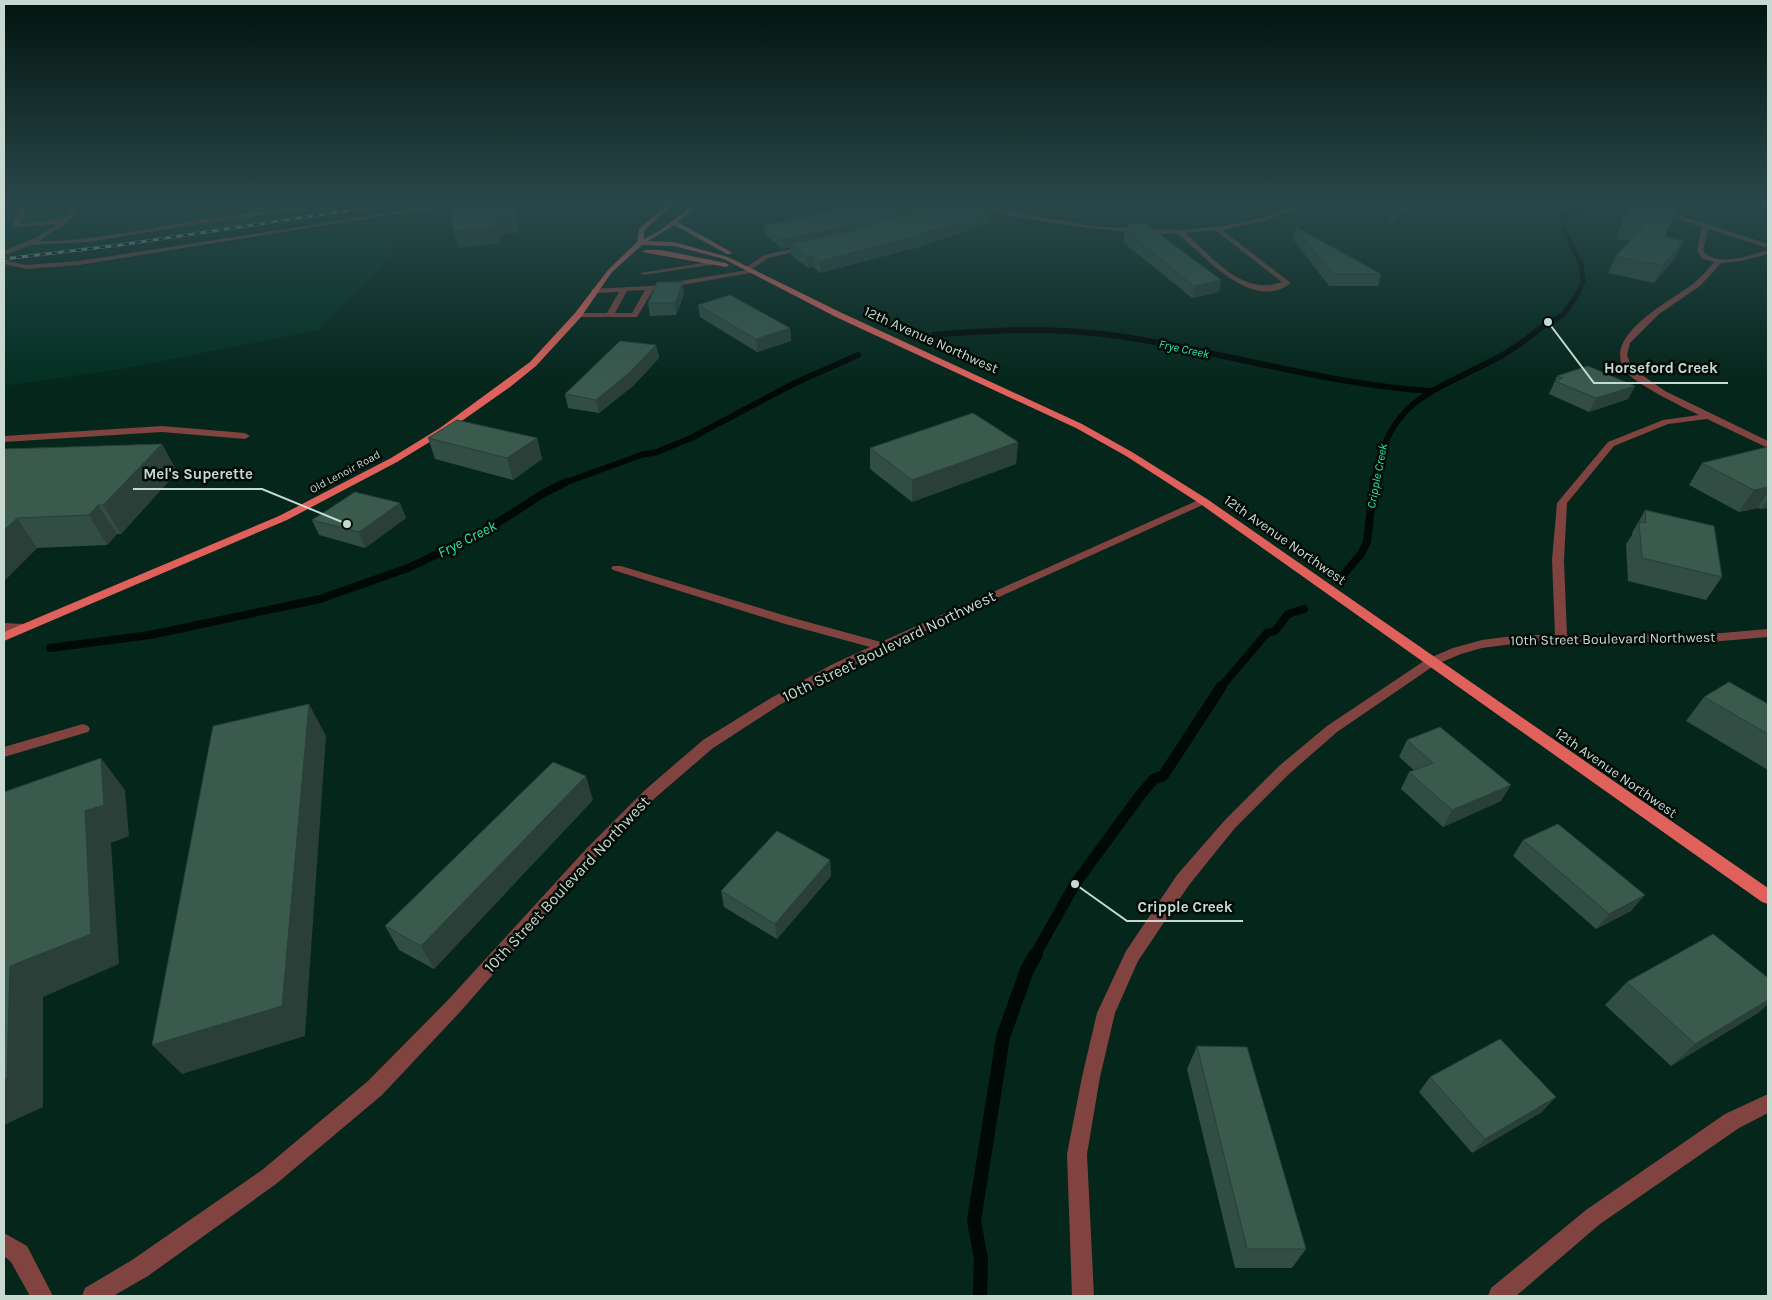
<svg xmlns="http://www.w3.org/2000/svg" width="1772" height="1300" font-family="Karla,sans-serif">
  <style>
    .built { fill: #023022 }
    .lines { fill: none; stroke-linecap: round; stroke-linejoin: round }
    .stream-far4 { stroke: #000905; stroke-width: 5 }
    .stream-far3 { stroke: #000905; stroke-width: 6 }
    .stream-far2 { stroke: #000905; stroke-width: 8 }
    .stream-far1 { stroke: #000905; stroke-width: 11 }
    .stream { stroke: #000905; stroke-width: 14 }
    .minor { fill: #80433f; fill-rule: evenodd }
    .major { fill: #e0615c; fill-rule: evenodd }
    .rail-casing { stroke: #9eb2aa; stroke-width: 3 }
    .rail { stroke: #020c07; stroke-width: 2; stroke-dasharray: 6; stroke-linecap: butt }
    .wall { fill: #324d43 }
    .shaded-wall { fill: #293f37 }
    .building { fill: #3a5a4e; stroke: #293f37 }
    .labels { text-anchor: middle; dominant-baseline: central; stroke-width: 5; stroke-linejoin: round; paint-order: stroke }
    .far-street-label { font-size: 11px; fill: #c8d9d1; stroke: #020c07 }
    .far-water-label { font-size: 12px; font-style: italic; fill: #2ee3af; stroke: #020c07 }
    .street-label { font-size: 14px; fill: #c8d9d1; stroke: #020c07 }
    .water-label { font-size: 15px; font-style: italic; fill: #2ee3af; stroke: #020c07 }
    .near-street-label { font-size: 16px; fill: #c8d9d1; stroke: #020c07 }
    .leader { fill: none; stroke: #c8d9d1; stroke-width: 2 }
    .callout-dot { fill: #c8d9d1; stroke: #020c07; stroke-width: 2 }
    .callout-label { font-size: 15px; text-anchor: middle; font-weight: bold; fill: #c8d9d1; stroke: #020c07; stroke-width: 5; stroke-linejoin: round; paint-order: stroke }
  </style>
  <rect width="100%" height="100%" fill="#04261b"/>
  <g class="built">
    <path d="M4,203h395l-279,42 -116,14z"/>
    <path d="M403,216l-9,39 -76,75 -197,39 -117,17v-112l35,-1z"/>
  </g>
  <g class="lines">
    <path class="stream-far4" d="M1544,325l19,-10 14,-20 6,-13 -2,-18 -15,-29 -4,-16 6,-7 17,-9"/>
    <g class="stream-far3">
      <path d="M934,335c61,-5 123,-8 185,1 105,16 205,48 312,55"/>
      <path d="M564,483l77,-28 16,-3 34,-14 104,-55 63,-28"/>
      <path d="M1374,483c14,-85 58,-90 125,-126 17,-9 32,-21 47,-33"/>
    </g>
    <g class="stream-far2">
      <path d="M1344,574l17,-20 6,-12 7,-60"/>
      <path d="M50,648l100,-13 170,-36 88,-31 72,-34 64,-41 22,-11"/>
      <path d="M1220,688l47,-55 8,-2 13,-17 16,-5"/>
    </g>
    <path class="stream-far1" d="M1035,955l40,-71 66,-90 13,-15 9,-3 58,-89"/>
    <path class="stream" d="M980,1296l1,-37 -7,-38 29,-184 24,-67 9,-16"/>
    <g class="minor">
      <path d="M25,203h6l-12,21 44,-5 16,-16h6l-18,19 -28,19c48,1 96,-11 144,-18 49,-9 98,-13 147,-20h14l-159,23 -97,16 -57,3 -27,10v-4l31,-13 23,-14 -43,3 -2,-4z"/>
      <path d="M451,203h13l-385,62 -53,4 -22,-5v-4l22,5 53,-4z"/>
      <path d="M758,203h37l-22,4z"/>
      <path d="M963,203l129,23 45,3 44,1 44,-4 39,-9 36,-14h8l-40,17 -46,10 69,53c-39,30 -86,-27 -113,-49 -73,-1 -144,-12 -215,-29zM1215,230l67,52c-40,15 -70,-26 -97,-49z"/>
      <path d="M1657,210l51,14 60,20v4l-60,-19 -5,22c15,17 47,4 65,-1v4l-27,7 -20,2 -21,23 -41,28 -29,29 -3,12 5,13 33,23 103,50v7l-61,-29 -39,5 -54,22 -47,57 -3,57 3,75 143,-1 58,-5v8l-58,5 -190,1 -38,5 -21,6 -26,11 -98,67 -48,42 -54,54 -46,57 -51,76 -23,52 -15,64 -13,77 7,142h-22l-5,-142 15,-77 15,-64 29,-62 51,-76 48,-55 54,-54 48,-40 100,-67 26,-11 29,-8 38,-5h35l-3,-75 5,-57 51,-61 55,-22 36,-5c-16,-8 -67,-32 -75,-46 -21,-36 50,-69 71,-87 7,-6 13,-13 19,-20l-12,-4 -5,-7 5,-24 -45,-15z"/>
      <path d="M806,246l2,1v2l-40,9 -16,11 4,1v2l-103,18 -16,27h-59l-4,-2 4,-2h29l12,-21 -24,1 -4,-2 1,-2 58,-3 98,-16 -1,-3 17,-12zM645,290l-13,23h-17l12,-22z"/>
      <path d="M715,261l3,2 -1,1 -74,11 -3,-2z"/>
      <path d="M162,426l83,7 5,3 -5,3 -83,-7 -158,10v-6z"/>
      <path d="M1203,498l4,1v4l-228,103 -136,64 -62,34 -68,44 -58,50 -58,58 -137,156 -78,83 -106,89 -128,92 -35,20h-31l3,-8 47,-28 130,-90 106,-89 80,-81 139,-152 58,-58 58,-50 68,-42 62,-34 37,-17 -85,-23 -172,-54 -2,-2 2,-2h8l172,52 88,24z"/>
      <path d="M4,623l20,1 6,4 -6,4 -20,-1z"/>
      <path d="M83,724l5,2 2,3 -2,3 -84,25v-10z"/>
      <path d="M1768,1094v19l-29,15 -139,96 -84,72h-28l3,-8 95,-78 139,-96z"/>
      <path d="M4,1233l23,13 26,50h-23l-19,-34 -7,-6z"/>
    </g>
    <g class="major">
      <path d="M668,203h6l-30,28v8l17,-9 34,-27h6l-23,19 53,30v2h-4l-53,-29 -26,16 26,1 54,15 114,56 240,111 50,28 75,47 561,389v16l-6,-2 -563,-399 -73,-47 -50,-28 -240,-111 -112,-58 -50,-13 -32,-1 -30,27 -31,45 -45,49 -26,21 -64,45 -49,30 -110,58 -283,121v-9l275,-116 112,-58 49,-30 90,-66 45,-49 33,-43 29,-28 2,-13z"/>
      <path d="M661,250l65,13 3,2 -3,2 -84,-15 3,-2z"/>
    </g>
    <defs>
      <path id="rail" d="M4,259l116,-14 279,-42"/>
    </defs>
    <use href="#rail" class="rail-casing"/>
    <use href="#rail" class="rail"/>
  </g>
  <g class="wall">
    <path d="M1033,203h13l-8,6z"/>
    <path d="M1632,203l33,34 18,4 -8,17 -21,25 -46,-10 8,-17 14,-15 -15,-2z"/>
    <path d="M926,209l64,3 -1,11 -71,24 -98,26 -7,-6 -5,1 -17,-13 -1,-8 -7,2 -18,-14 -1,-9z"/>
    <path d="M1296,228l85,46 -3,12h-49l-36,-47z"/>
    <path d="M1125,230l96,50 -2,12 -27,6 -69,-56z"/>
    <path d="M684,294l-8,21 -26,1 -2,-13z"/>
    <path d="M698,305l92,23 1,13 -34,11 -57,-35z"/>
    <path d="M656,345l3,13 -26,28 -34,27 -31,-5 -3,-14z"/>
    <path d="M1557,376l78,10 -7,13 -39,13 -40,-18z"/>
    <path d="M428,438h109l5,21 -29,21 -78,-21z"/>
    <path d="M1018,442l-2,22 -104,38 -42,-33v-21z"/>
    <path d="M162,444l15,28 -56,62h-4l-10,11 -70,3 -33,33v-132z"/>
    <path d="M1768,448v60l-7,1 -3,-1 -19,4 -50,-27 13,-22z"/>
    <path d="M400,503l6,15 -41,30 -46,-13 -7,-15z"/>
    <path d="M1645,510l77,67 -16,23 -78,-19 -2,-37 6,-9v-2z"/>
    <path d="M1704,697l64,7v66l-82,-49z"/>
    <path d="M1407,740l94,61 -58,26 -42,-38 8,-17 5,-2 -15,-13z"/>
    <path d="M593,800l-159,169 -35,-19 -14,-24z"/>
    <path d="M1523,840l108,71 -35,18 -83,-73z"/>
    <path d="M830,860l1,16 -54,63 -53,-32 -3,-16z"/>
    <path d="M1768,978v26l-10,9 -87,53 -66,-61 22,-23z"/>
    <path d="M1197,1046l109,203 -14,19h-57l-48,-199z"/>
    <path d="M1430,1077l112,35 -70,41 -53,-61z"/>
  </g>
  <g class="shaded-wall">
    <path d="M926,203v9l-79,23 -57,9v3l-7,2 -1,-9z"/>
    <path d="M1039,203h7l-8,6z"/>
    <path d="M1407,203h8l-28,23 3,-10z"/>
    <path d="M990,212l-1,11 -71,24 -98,26v-12z"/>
    <path d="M516,216l4,16 -21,3 2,8 -43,5 -5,-17 42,-13z"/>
    <path d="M1683,241l-8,17 -21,25 9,-17z"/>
    <path d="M813,256v11l-5,1 -1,-11z"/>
    <path d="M1221,280l-2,12 -27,6 2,-12z"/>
    <path d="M683,282l1,12 -8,21 -1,-12z"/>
    <path d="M790,328l1,13 -34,11 -1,-13z"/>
    <path d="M656,345l3,13 -26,28 -34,27 -3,-13z"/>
    <path d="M1635,386l-7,13 -39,13 7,-14z"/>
    <path d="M537,438l5,21 -29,21 -6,-22z"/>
    <path d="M1018,442l-2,22 -104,38v-22z"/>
    <path d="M162,444l15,28 -56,62 -18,-29z"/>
    <path d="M1768,487v5l-10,16 -19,4 15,-22z"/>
    <path d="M1768,499v9l-7,1z"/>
    <path d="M400,503l6,15 -41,30 -6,-16z"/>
    <path d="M98,505l19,29 -10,11 -18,-30z"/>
    <path d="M17,518l20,30 -33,33v-51z"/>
    <path d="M309,704l17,32 -21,300 -123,38 -30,-29z"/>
    <path d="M101,758l24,32 4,46 -18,7 8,121 -76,33v110l-39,18v-45l6,-114 75,-155z"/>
    <path d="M586,776l7,24 -159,169 -13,-23z"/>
    <path d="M1511,785l-10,16 -58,26 9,-17z"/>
    <path d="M830,860l1,16 -54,63 -2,-15z"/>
    <path d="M1645,895l-14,16 -35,18 13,-15z"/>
    <path d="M1768,1000v4l-10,9 -87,53 24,-22z"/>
    <path d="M1556,1097l-14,15 -70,41 13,-14z"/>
  </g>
  <g class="building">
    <path d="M451,203h61l4,13 -21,2 2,8 -44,5z"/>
    <path d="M868,203h58l-80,23 -64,14 -18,-14z"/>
    <path d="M1396,203h11l-17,13z"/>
    <path d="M1632,203h46l-13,34 18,4 -20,25 -47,-10 28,-30 -22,-4z"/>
    <path d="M943,204l47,8 -71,23 -99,26 -7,-5 -6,1 -17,-13 60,-13z"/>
    <path d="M1131,223l15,1 75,56 -27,6 -69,-56z"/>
    <path d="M1296,227l85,47h-48l-37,-46z"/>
    <path d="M657,282h26l-8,21h-27z"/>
    <path d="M730,295l60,33 -34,11 -58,-34z"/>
    <path d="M620,341l36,4 -26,27 -34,28 -31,-6z"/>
    <path d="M1588,366l47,20 -39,12 -41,-17 8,-3 -6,-2z"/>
    <path d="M973,413l45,29 -106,38 -42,-32z"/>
    <path d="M457,420l80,18 -30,20 -79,-20z"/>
    <path d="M162,444l-59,61h-5l-9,10 -72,3 -13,12v-81z"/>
    <path d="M1767,447l1,1v39l-14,3 -52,-27z"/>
    <path d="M355,492l45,11 -41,29 -47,-12z"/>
    <path d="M1645,510l69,16 8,51 -80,-19 -3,-36 7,1z"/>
    <path d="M1729,682l39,22v30l-64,-37z"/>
    <path d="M309,704l-27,302 -130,39 61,-319z"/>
    <path d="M1440,727l71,58 -59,25 -43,-38 24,-9 -26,-23z"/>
    <path d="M101,758l3,47 -19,6 6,123 -81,32 -3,113 -3,1v-288z"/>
    <path d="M553,762l33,14 -165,170 -36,-20z"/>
    <path d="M1558,824l87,71 -36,19 -86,-74z"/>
    <path d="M777,831l53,29 -55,64 -54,-33z"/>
    <path d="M1713,934l55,44v22l-73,44 -68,-62z"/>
    <path d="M1500,1039l56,58 -71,42 -55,-62z"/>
    <path d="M1197,1046l50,1 59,202h-59z"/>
  </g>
  <linearGradient id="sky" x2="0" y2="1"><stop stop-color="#02150f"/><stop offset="0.53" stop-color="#29474a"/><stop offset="1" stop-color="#29474a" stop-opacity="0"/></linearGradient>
  <rect width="1772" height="385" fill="url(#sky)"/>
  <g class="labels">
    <g class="far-street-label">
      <text transform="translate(345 472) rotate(-28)">Old Lenoir Road</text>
    </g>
    <g class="far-water-label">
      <text transform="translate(1184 349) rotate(12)">Frye Creek</text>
      <text transform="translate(1377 476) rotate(-79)">Cripple Creek</text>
    </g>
    <g class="street-label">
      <text transform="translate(931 340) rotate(24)">12th Avenue Northwest</text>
      <text transform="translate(1285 540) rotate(35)">12th Avenue Northwest</text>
      <text transform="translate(1613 639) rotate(-1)">10th Street Boulevard Northwest</text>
      <text transform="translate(1616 773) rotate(35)">12th Avenue Northwest</text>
    </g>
    <g class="water-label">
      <text transform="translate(467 539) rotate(-27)">Frye Creek</text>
    </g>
    <g class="near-street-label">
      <text transform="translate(889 646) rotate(-26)">10th Street Boulevard Northwest</text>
      <text transform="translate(567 884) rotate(-47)">10th Street Boulevard Northwest</text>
    </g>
  </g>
  <path class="leader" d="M1548 322L1594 383H1728M347 524L262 489H133M1075 884L1127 921H1243"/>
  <g class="callout-dot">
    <circle cx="1548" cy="322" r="5"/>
    <circle cx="347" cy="524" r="5"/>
    <circle cx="1075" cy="884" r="5"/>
  </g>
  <g class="callout-label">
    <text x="1661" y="373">Horseford Creek</text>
    <text x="198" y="479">Mel's Superette</text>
    <text x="1185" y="912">Cripple Creek</text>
  </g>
  <rect width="1772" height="1300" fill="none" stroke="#c8d9d1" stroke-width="10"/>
</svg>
